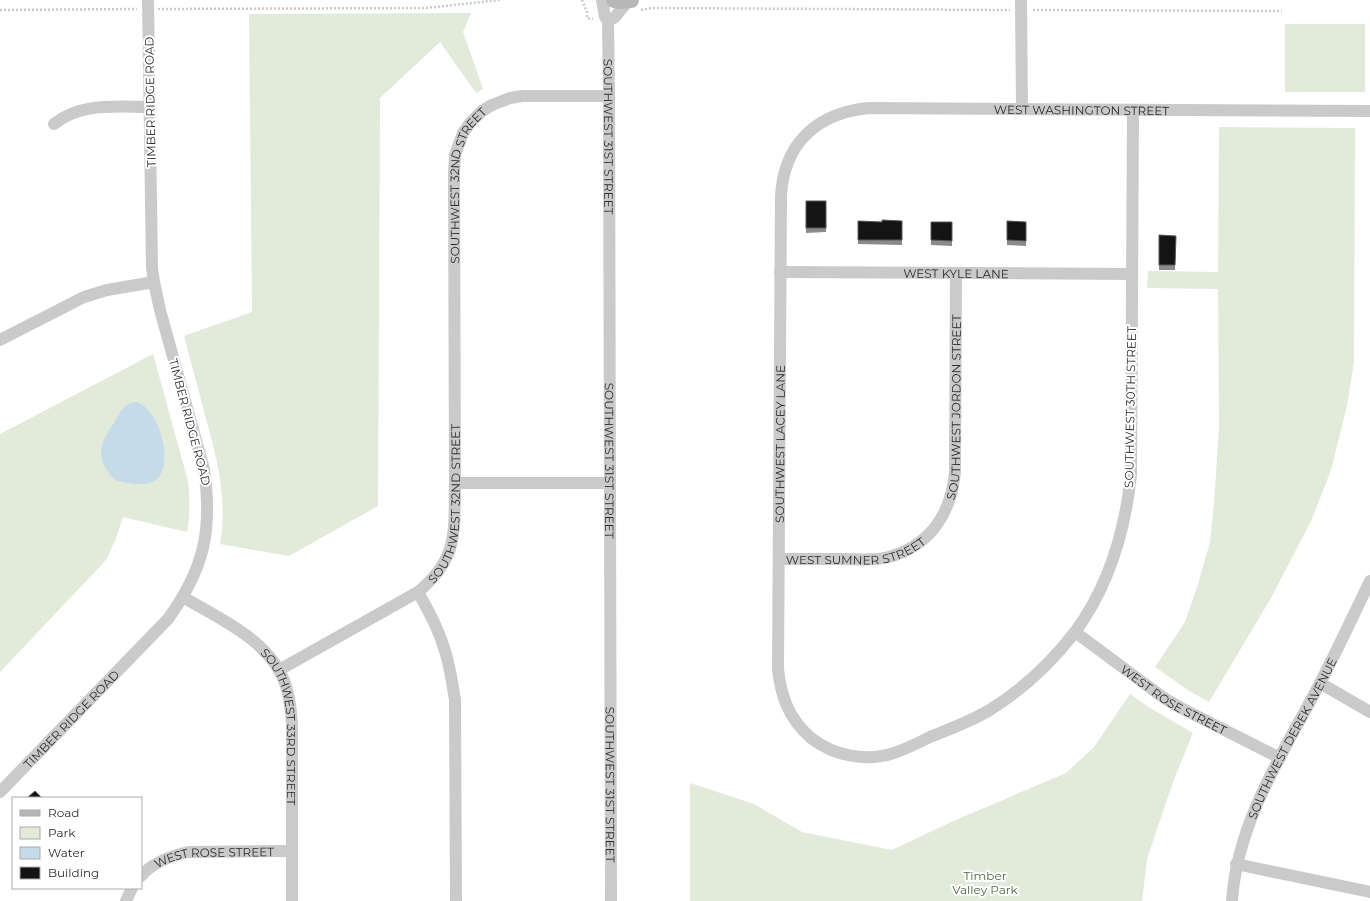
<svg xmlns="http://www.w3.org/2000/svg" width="1370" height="901" font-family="Montserrat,sans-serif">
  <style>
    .green { fill: #e2eada }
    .water { fill: #c6dbea }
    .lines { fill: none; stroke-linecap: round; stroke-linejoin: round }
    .path { stroke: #cacaca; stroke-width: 2.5; stroke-dasharray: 2 2; stroke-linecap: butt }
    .street { stroke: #cacaca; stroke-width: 12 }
    .secondary { stroke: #b7b7b7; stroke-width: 16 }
    .wall { fill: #8a8a8a }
    .building { fill: #141414; stroke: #5a5a5a }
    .labels { text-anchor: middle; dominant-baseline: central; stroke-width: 4; stroke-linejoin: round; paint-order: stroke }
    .street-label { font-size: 12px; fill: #2d2d2d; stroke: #fff }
    .park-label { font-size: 12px; fill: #4e673b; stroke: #fff }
  </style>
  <rect width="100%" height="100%" fill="#fff"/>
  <g class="green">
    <path d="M471,13l-8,19 20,57 -7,4 -36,-51 -60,56 -2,408 -89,50 -69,-12c8,-46 -3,-84 -15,-129 -7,-26 -14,-53 -21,-79l68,-24 -3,-298z"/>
    <rect x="1285" y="24" width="80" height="68"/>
    <path d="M1219,127l136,1 -1,234 -7,44 -16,64 -19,49 -41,79 -62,104 -20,-11 -34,-24 30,-45 13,-38 12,-42 4,-39 5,-75 -1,-139 -71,-1 1,-17 70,1z"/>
    <path d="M153,354l35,127c2,17 2,33 -1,51l-64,-15 -7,21 -10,22 -106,112v-238z"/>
    <path d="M1130,694l20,14 43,25 -20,49 -26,77 -5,42h-452v-118l64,21 48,28 90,18 59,-28 115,-49 28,-26z"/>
  </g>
  <path class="water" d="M137,402c5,2 9,5 12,9 13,15 23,53 8,68 -6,6 -15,5 -23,5 -6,-1 -14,-2 -18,-4 -8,-4 -14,-18 -15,-26 -1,-10 7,-23 13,-31 6,-11 9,-20 23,-21z"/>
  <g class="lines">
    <g class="path">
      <path d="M582,0l5,12v6l6,1"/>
      <path d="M158,9l268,-1 74,-8"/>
      <path d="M0,10l137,-1"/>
      <path d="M641,10l10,-2 359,2"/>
      <path d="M1033,10l249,1"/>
    </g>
    <g class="street">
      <path id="s1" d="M602,0l3,17 3,4 1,75 2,805"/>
      <path d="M1021,0l1,109"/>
      <path d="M608,21l7,-4 13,-16"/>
      <path id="s2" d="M1133,110l-2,365c-6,56 -22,111 -56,157 -24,31 -54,59 -87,79 -19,11 -38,18 -58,26 -12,6 -24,12 -36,16 -28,9 -60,3 -83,-15 -22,-19 -30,-41 -33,-69l3,-473c3,-53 36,-83 88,-88 167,1 334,3 501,3"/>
      <path d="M54,124c27,-22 63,-17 96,-17"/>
      <path id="s3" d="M780,272l352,2"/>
      <path d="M0,340l84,-43 23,-7 47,-8"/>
      <path d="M455,483h155"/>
      <path id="s4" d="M779,559c21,0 43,0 64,0 15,0 31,2 46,-2 42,-12 62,-44 66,-85l1,-199"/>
      <path id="s5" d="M183,597c38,23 89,44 103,89 4,13 5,24 6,37v178"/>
      <path id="s6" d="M1075,632l89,66 17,10 99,50"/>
      <path d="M279,670l139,-78"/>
      <path d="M1320,683l50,29"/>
      <path id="s7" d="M0,792l168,-173c36,-50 45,-89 36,-150l-44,-159 -6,-28 -2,-14 -4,-268"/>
      <path d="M1236,864l134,28"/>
      <path id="s8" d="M141,876c12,-14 29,-20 47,-24l104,-1"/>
      <path d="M126,901l6,-13"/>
      <path id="s9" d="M456,901l-1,-201c-3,-18 -5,-35 -11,-52 -6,-20 -16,-38 -26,-56 41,-34 36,-60 37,-109l-1,-310 1,-18 8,-22 7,-10 12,-12 10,-6 18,-7 12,-2h87"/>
      <path id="s10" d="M1232,901c5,-79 51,-148 87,-216 18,-34 34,-69 51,-104"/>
    </g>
    <path class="secondary" d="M614,0l5,1 12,-1"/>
  </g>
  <g class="wall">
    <path d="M806,201h20v31l-20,1z"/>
    <path d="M858,221l24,1 20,-1v24l-44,-1z"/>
    <path d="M1007,221l19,1v24l-19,-1z"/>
    <path d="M931,222h21v24l-21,-1z"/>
    <path d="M1159,235l17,1 -1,34h-16z"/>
  </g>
  <g class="building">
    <rect x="806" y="201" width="20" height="27"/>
    <path d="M882,220l20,1v19h-44v-19l24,1z"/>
    <path d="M1007,221l19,1v19l-19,-1z"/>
    <path d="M931,222h21v19l-21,-1z"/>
    <path d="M1159,235l17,1 -1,29h-16z"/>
    <path d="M35,791l7,7h-15z"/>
  </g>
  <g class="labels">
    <g class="street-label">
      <text transform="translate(150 102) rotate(-91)">TIMBER RIDGE ROAD</text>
      <text stroke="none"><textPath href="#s2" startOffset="1744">WEST WASHINGTON STREET</textPath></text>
      <text stroke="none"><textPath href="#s1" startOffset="138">SOUTHWEST 31ST STREET</textPath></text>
      <text stroke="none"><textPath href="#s9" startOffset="738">SOUTHWEST 32ND STREET</textPath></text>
      <text stroke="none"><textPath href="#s3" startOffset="176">WEST KYLE LANE</textPath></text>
      <text stroke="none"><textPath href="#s4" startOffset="290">SOUTHWEST JORDON STREET</textPath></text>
      <text transform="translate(1130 407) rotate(-89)">SOUTHWEST 30TH STREET</text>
      <text transform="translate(190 422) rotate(75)">TIMBER RIDGE ROAD</text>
      <text stroke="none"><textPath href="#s2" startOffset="1146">SOUTHWEST LACEY LANE</textPath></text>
      <text stroke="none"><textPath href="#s1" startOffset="462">SOUTHWEST 31ST STREET</textPath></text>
      <text stroke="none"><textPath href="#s9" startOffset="414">SOUTHWEST 32ND STREET</textPath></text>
      <text stroke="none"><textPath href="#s4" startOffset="78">WEST SUMNER STREET</textPath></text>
      <text stroke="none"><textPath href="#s6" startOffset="120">WEST ROSE STREET</textPath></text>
      <text stroke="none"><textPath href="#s7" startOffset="102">TIMBER RIDGE ROAD</textPath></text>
      <text stroke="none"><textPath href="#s5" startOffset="178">SOUTHWEST 33RD STREET</textPath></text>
      <text stroke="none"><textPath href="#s10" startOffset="175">SOUTHWEST DEREK AVENUE</textPath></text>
      <text stroke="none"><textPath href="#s1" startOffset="786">SOUTHWEST 31ST STREET</textPath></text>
      <text stroke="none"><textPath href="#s8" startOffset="79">WEST ROSE STREET</textPath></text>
    </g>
    <g class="park-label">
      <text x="985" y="875">Timber<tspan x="985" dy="14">Valley Park</tspan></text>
    </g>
  </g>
  <rect x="12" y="797" width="130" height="92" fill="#ffffff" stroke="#ababab"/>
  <rect x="20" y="810" width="20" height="6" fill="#b7b7b7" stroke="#ababab"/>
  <text x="48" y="817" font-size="12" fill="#2d2d2d">Road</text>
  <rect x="20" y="827" width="20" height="12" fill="#e2eada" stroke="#ababab"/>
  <text x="48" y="837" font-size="12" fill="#2d2d2d">Park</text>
  <rect x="20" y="847" width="20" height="12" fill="#c6dbea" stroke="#ababab"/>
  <text x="48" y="857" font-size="12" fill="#2d2d2d">Water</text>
  <rect x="20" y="867" width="20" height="12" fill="#141414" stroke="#ababab"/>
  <text x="48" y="877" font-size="12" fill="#2d2d2d">Building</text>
</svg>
